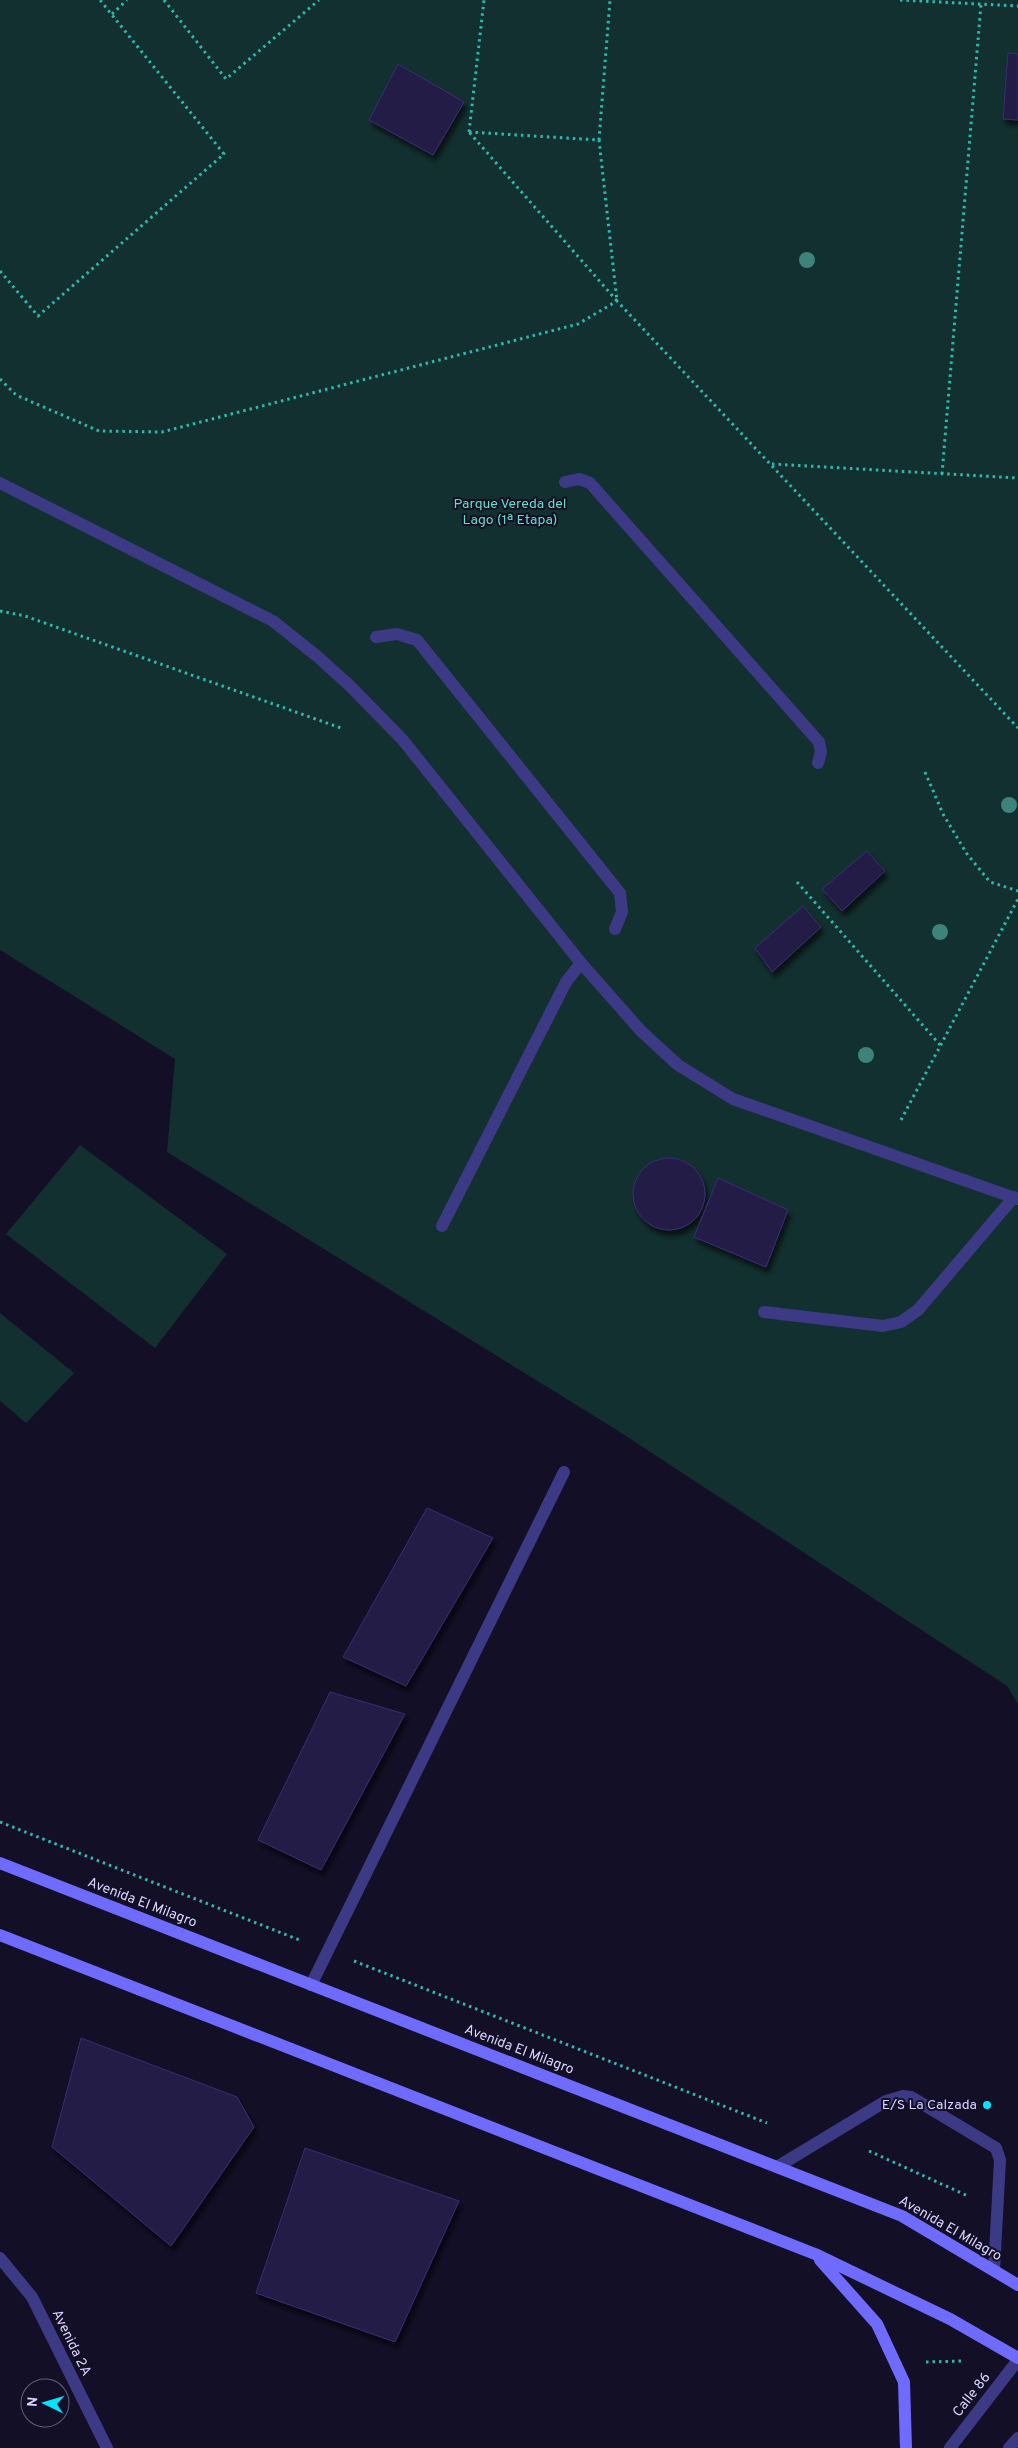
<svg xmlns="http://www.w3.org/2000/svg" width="1018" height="2448" font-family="Overpass,sans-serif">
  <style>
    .green { fill: #12302f }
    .building { fill: #241b47; stroke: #3b2d73; filter: url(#shadow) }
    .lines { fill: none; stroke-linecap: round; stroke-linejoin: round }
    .path { stroke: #2fb8b0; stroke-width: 3; stroke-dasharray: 2.5 4; stroke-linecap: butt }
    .lane { stroke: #3d3a85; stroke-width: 12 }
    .street { stroke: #3d3a85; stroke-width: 12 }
    .secondary { stroke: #6f6bff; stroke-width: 12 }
    .tree { fill: #3d827b }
    .poi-dot { fill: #00e5ff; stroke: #130f26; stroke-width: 2 }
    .labels { text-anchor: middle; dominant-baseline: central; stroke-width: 4; stroke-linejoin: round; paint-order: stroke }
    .park-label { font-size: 14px; fill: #5fe0c0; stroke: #130f26 }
    .street-label { font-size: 14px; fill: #d9d4ff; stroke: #130f26 }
    .poi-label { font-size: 14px; fill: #d9d4ff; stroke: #130f26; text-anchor: end }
  </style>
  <defs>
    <filter id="shadow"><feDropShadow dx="3" dy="5.5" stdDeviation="2.5" flood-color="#0009"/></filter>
  </defs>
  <rect width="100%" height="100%" fill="#130f26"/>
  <g class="green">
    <path d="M0,0h1018v1704l-11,-18 -387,-254 -453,-280 8,-93 -175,-109z"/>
    <path d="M80,1145l147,109 -72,94 -149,-114z"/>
    <path d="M0,1313l74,60 -48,50 -26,-22z"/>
  </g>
  <g class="building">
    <path d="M1008,53l10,1v66l-15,-1z"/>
    <path d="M398,64l66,38 -31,53 -64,-35z"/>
    <path d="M867,851l18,20 -43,40 -20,-22z"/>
    <path d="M803,906l18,21 -49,45 -17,-24z"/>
    <circle cx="669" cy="1194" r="36"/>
    <path d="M718,1178l70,32 -22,57 -72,-30z"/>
    <path d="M427,1508l66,30 -87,148 -63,-29z"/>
    <path d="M330,1692l75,22 -84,156 -63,-30z"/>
    <path d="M81,2038l156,59 17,30 -83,119 -119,-99z"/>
    <path d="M305,2148l154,53 -64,141 -139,-49z"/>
  </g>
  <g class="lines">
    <g class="path">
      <path d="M164,0l62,79 93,-79"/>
      <path d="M900,0l118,6"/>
      <path d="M112,14l15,-14"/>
      <path d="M469,132l130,8 18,161z"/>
      <path d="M469,132l15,-132"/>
      <path d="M599,140l11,-140"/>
      <path d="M0,271l38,45 186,-162 -124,-154"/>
      <path d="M0,379l16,16 83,36 63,1 416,-108 39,-23 401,427"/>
      <path d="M772,464l246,14"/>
      <path d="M942,474l39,-470"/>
      <path d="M0,611l25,5 316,112"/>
      <path d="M925,772l18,42 24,40 23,28 28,9"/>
      <path d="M797,882l144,164"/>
      <path d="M901,1120l117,-221"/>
      <path d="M0,1822l302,119"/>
      <path d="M354,1961l413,162"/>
      <path d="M869,2151l99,45"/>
      <path d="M926,2362l36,-1"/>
    </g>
    <g class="lane">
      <path d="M565,482l14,-3 11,4 229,259 2,10 -3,11"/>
      <path d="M376,637l21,-3 20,6 203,253 2,19 -7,17"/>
      <path d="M442,1226l124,-244 15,-19"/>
      <path d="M777,2167l109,-66 17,-5 8,1 85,51 4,12 -6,110"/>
    </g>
    <g class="street">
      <path d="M0,483l273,138 45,36 31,28 53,54 179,224 60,68 37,34 55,34 285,100"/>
      <path d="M764,1312l119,14 18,-4 17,-12 96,-113"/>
      <path d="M311,1985l253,-513"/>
      <path d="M0,2258l32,39 75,151"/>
      <path d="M950,2448l68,-88"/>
      <path d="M1009,2448l9,-10"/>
    </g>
    <g class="secondary">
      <path d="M0,1863l902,353 116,69"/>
      <path d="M0,1935l815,319 135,65 68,39"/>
      <path d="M820,2260l57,64 27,58 2,66"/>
    </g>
  </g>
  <g class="tree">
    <circle cx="807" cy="260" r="8"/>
    <circle cx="1009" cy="805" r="8"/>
    <circle cx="940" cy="932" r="8"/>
    <circle cx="866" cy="1055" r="8"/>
  </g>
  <circle class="poi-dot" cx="987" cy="2105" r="5"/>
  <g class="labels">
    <g class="park-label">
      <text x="510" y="504">Parque Vereda del<tspan x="510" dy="16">Lago (1ª Etapa)</tspan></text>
    </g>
    <g class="street-label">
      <text transform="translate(142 1903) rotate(21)">Avenida El Milagro</text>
      <text transform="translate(519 2050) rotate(21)">Avenida El Milagro</text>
      <text transform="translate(950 2229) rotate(30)">Avenida El Milagro</text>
      <text transform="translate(71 2343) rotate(64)">Avenida 2A</text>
      <text transform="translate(972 2395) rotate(-52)">Calle 86</text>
    </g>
    <g class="poi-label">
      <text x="977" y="2105">E/S La Calzada</text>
    </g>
  </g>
  <g transform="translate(45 2403) rotate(275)"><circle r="24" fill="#130f26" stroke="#625e7d"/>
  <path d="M0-4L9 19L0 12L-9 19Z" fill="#00e5ff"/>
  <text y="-8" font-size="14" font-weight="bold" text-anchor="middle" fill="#d9d4ff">N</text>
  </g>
</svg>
